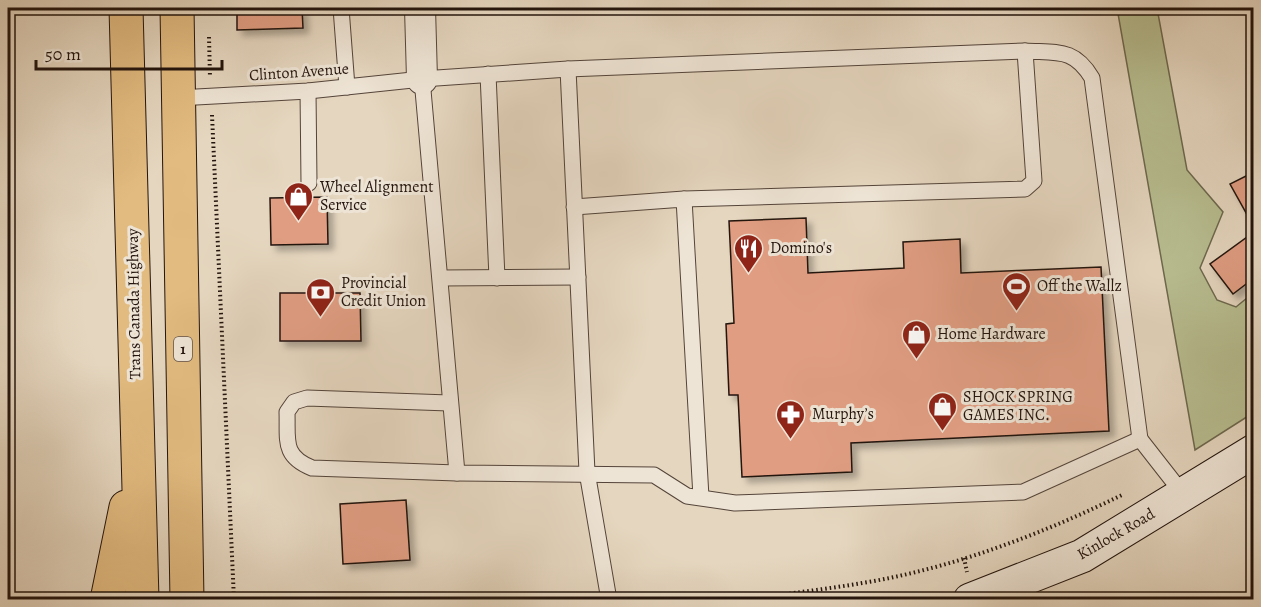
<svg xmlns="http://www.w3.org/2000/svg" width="1261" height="607" font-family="Alegreya,serif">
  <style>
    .green { fill: #b7bd90; stroke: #6d684e; stroke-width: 1.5 }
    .building { fill: #e09d82; stroke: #23140d; stroke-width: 1.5; filter: url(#shadow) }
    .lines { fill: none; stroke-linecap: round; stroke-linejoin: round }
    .lane-casing { stroke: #54443a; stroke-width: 17 }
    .street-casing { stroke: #54443a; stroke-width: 32 }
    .secondary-casing { stroke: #23140d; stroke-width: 35 }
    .highway-casing { stroke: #23140d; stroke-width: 35 }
    .path { stroke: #23140d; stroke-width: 4; stroke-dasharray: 1.5 3; stroke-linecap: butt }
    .lane { stroke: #eee4d5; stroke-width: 15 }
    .street { stroke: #eee4d5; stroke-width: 30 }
    .secondary { stroke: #eee4d5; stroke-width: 33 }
    .highway { stroke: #e2bb80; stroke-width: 33 }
    .labels { text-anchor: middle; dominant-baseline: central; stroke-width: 6; stroke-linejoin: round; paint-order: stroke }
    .shield { fill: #eee4d5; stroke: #605249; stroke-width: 1.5 }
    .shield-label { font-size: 15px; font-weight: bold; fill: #23140d }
    .street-label { font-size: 16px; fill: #23140d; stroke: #eee4d5 }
    .poi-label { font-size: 16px; fill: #23140d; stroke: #eee4d5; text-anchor: start }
  </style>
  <defs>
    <filter id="shadow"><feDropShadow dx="5.5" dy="5.5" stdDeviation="3" flood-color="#0004"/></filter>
  </defs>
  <rect width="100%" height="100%" fill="#e5d6bf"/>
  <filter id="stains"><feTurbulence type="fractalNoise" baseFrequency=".00333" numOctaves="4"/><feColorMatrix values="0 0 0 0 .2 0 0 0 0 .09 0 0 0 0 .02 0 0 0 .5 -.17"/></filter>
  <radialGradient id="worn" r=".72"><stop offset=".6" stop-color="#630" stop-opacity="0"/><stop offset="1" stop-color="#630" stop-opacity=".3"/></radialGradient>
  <path class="green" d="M1117,8h40l30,162 36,42 -23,56 17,32 19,7 17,-14v120l-58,37z"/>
  <g class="building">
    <path d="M237,8h65l1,20 -66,2z"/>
    <path d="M1254,172v55l-24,-43z"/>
    <path d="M327,197l1,47 -57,1 -1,-47z"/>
    <path d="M806,218l2,55 96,-5 -1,-26 57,-3 1,34 140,-6 8,164 -258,12 1,29 -110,5 -4,-82h-9l-3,-71 8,-1 -5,-102z"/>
    <path d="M1254,232v46l-21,16 -23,-30z"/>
    <path d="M280,293h80l1,48h-81z"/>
    <path d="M406,500l4,60 -67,4 -3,-60z"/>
  </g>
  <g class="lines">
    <defs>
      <g id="lane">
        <path d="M341,8l6,79"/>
        <path d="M568,69l19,403 22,128"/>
        <path d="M488,74l9,204"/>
        <path d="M422,79l35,394 197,2 33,21 48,7 288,-11 117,-53 43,55"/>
        <path d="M308,91l1,92"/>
        <path d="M178,98l130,-7 114,-12 146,-10 457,-18c33,2 49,-3 67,27l48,361"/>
        <path d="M684,199l341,-10 9,-8 -9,-130"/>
        <path d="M574,207l110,-8 17,298"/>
        <path d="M441,278l137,-1"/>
        <path d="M449,403l-142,-5 -13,4 -7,10c1,28 -5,44 25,56l145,5"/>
      </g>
      <path id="street" d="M420,8l2,71"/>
      <path id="secondary" d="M970,600l112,-44 172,-105"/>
      <g id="highway">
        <path d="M126,8l16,592"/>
        <path d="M177,8l10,592"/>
        <path d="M107,600l19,-93"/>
      </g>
    </defs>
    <use href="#lane" class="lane-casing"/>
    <use href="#street" class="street-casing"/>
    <use href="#secondary" class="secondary-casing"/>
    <use href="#highway" class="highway-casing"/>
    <g class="path">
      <path d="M209,37l1,40"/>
      <path d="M212,115l22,485"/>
      <path d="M964,558l3,14"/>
      <path d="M745,600c51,-8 104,-13 154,-24 77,-17 153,-47 223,-81"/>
    </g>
    <use href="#lane" class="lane"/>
    <use href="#street" class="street"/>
    <use href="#secondary" class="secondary"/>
    <use href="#highway" class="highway"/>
  </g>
  <defs>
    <symbol id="shop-pin" viewBox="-11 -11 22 30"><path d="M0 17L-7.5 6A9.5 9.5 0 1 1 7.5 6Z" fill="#8f2418" stroke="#eee4d5"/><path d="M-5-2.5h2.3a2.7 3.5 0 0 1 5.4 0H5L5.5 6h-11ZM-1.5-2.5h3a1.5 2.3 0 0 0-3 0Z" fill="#fff"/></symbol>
    <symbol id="restaurant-pin" viewBox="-11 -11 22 30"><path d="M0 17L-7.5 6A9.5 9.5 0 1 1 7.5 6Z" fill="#8f2418" stroke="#eee4d5"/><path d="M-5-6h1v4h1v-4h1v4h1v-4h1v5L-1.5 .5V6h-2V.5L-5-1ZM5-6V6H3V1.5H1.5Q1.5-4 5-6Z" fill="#fff"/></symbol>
    <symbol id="stadium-pin" viewBox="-11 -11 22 30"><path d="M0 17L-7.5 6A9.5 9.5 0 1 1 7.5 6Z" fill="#8f2418" stroke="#eee4d5"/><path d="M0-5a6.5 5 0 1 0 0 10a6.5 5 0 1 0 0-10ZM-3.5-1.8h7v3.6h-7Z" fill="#fff"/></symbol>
    <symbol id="bank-pin" viewBox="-11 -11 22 30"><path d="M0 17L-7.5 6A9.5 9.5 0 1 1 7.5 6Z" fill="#8f2418" stroke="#eee4d5"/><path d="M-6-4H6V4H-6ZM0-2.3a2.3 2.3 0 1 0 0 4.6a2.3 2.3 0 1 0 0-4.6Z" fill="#fff"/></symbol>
    <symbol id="pharmacy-pin" viewBox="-11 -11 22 30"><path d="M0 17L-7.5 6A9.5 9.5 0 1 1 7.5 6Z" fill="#8f2418" stroke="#eee4d5"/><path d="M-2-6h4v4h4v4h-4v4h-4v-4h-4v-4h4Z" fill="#fff"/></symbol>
  </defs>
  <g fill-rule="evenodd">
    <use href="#shop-pin" x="282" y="180" width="33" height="45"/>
    <use href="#restaurant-pin" x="732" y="232" width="33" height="45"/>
    <use href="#stadium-pin" x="1000" y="270" width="33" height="45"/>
    <use href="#bank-pin" x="304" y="276" width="33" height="45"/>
    <use href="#shop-pin" x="900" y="318" width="33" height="45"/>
    <use href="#shop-pin" x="926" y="390" width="33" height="45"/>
    <use href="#pharmacy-pin" x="774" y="398" width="33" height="45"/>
  </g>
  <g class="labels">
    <rect class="shield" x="174" y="337" width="18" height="24" rx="4.5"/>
    <g class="shield-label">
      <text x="183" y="349">1</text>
    </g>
    <g class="street-label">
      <text transform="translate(299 72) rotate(-4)">Clinton Avenue</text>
      <text transform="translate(134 304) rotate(-91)">Trans Canada Highway</text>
      <text transform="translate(1116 534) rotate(-30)">Kinlock Road</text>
    </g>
    <g class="poi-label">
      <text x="320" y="187">Wheel Alignment<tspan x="320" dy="18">Service</tspan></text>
      <text x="770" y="248">Domino's</text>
      <text x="341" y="283">Provincial<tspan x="341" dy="18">Credit Union</tspan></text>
      <text x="1037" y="286">Off the Wallz</text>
      <text x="937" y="334">Home Hardware</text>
      <text x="963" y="397">SHOCK SPRING<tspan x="963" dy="18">GAMES INC.</tspan></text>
      <text x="812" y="414">Murphy’s</text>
    </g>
  </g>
  <rect width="1261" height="607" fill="none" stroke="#e5d6bf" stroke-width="30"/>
  <rect x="9" y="9" width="1243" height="589" fill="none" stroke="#23140d" stroke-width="3"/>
  <rect x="15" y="15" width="1231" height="577" fill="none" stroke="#23140d" stroke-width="1.5"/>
  <path d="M36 60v9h186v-9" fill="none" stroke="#23140d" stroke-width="3"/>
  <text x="45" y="60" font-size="18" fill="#23140d" stroke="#eee4d5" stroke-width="4.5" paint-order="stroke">50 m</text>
  <rect width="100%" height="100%" filter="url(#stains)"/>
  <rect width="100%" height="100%" fill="url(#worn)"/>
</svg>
